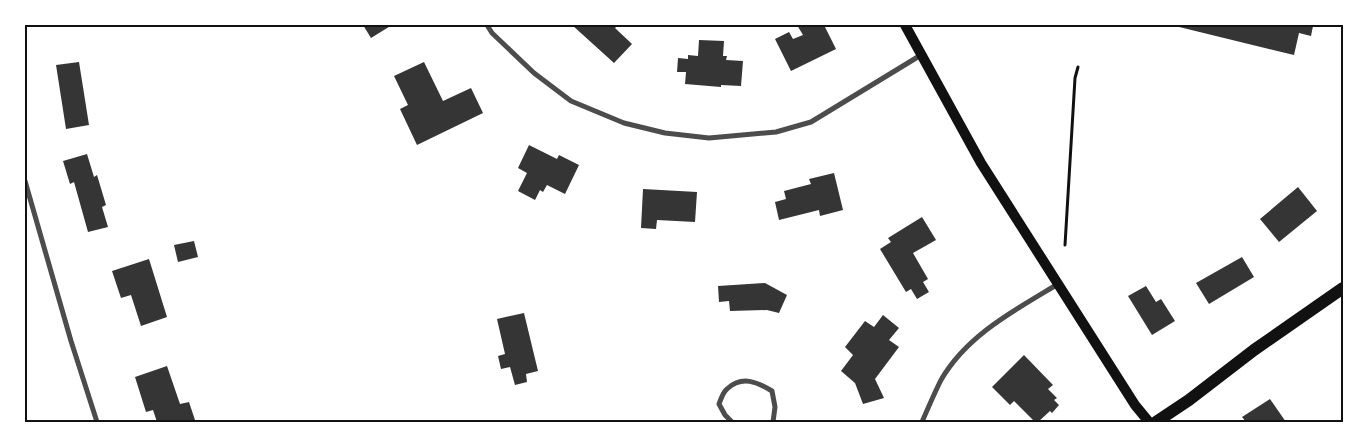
<svg xmlns="http://www.w3.org/2000/svg" width="1368" height="447" font-family="'Alegreya Sans',sans-serif">
  <style>
    .building { fill: #353535 }
    .lines { fill: none; stroke-linecap: round; stroke-linejoin: round }
    .path { stroke: #111; stroke-width: 3 }
    .minor { stroke: #4c4c4c; stroke-width: 5 }
    .secondary { stroke: #111; stroke-width: 10 }
    .primary { stroke: #111; stroke-width: 12 }
    .neatline { fill: none; stroke: #111; stroke-width: 2 }
  </style>
  <rect width="100%" height="100%" fill="#fff"/>
  <g class="building">
    <path d="M363,25h29l-21,13z"/>
    <path d="M572,25h46l-3,3 17,16 -18,19z"/>
    <path d="M797,25h27l12,24 -45,22 -16,-32 14,-7 4,7 10,-4z"/>
    <path d="M1171,25h137l5,1 -2,10 -12,-3 -5,22z"/>
    <path d="M699,40l25,1 -1,15h4l-1,4 17,1 -2,25 -20,-1v2l-36,-3 1,-12h-9l1,-14 10,1v-4l10,1z"/>
    <path d="M79,62l10,63 -23,4 -10,-64z"/>
    <path d="M424,62l19,39 28,-13 12,25 -66,32 -17,-36 8,-4 -14,-29z"/>
    <path d="M529,145l28,14 2,-4 20,10 -14,29 -18,-9 -4,7 -3,-2 -5,10 -17,-9 9,-18 -9,-5z"/>
    <path d="M87,154l7,23 3,-2 9,30 -4,2 6,20 -20,5 -14,-50 -4,2 -7,-23z"/>
    <path d="M834,173l9,37 -23,6 -1,-6 -40,10 -4,-18 11,-3 -2,-8 27,-7 -2,-5z"/>
    <path d="M1298,187l19,24 -38,31 -19,-23z"/>
    <path d="M643,189l54,3 -2,30 -38,-2 -1,9 -15,-1z"/>
    <path d="M922,217l14,23 -23,13 15,26 -5,3 6,10 -12,7 -6,-10 -5,3 -26,-43 11,-7 -3,-4z"/>
    <path d="M194,241l4,16 -20,5 -4,-17z"/>
    <path d="M1242,257l12,20 -45,27 -13,-21z"/>
    <path d="M149,259l18,58 -26,9 -10,-31 -10,3 -9,-27z"/>
    <path d="M765,283l22,12 -8,18 -12,-3 -37,1 -1,-10 -10,1 -1,-16z"/>
    <path d="M1146,286l10,16 5,-3 14,22 -23,14 -24,-39z"/>
    <path d="M524,313l14,58 -12,3 1,8 -12,3 -5,-18 -9,2 -3,-13 7,-2 -8,-35z"/>
    <path d="M883,315l16,13 -10,12 10,7 -24,32 9,19 -21,6 -8,-21 -14,-12 12,-16 -8,-8 20,-26 9,6z"/>
    <path d="M1024,355l29,30 -5,4 9,9 -3,2 5,5 -7,8 -2,-2 -12,11h-3l-21,-21 -4,4 -18,-18z"/>
    <path d="M167,366l13,38 9,-2 6,18 -6,2h-32l-4,-12 -7,2 -11,-35z"/>
    <path d="M1270,399l16,23h-40l-4,-5z"/>
  </g>
  <g class="lines">
    <path class="path" d="M1065,245l10,-167 3,-11"/>
    <g class="minor">
      <path d="M487,25l5,8 42,40 37,28 53,22 41,10 44,5 67,-6 35,-10 110,-67"/>
      <path d="M25,181l46,160 26,81"/>
      <path d="M732,422l-7,-7 -6,-11c2,-5 4,-12 8,-15 15,-14 30,-7 45,2l3,16 -2,15"/>
      <path d="M922,422c6,-14 12,-28 19,-42 26,-45 74,-70 117,-96"/>
    </g>
    <path class="secondary" d="M905,25l76,138 154,242 14,17"/>
    <path class="primary" d="M1156,422l33,-22 65,-50 89,-62"/>
  </g>
  <rect width="1368" height="447" fill="none" stroke="#ffffff" stroke-width="52"/>
  <rect x="26" y="26" width="1316" height="395" class="neatline"/>
</svg>
